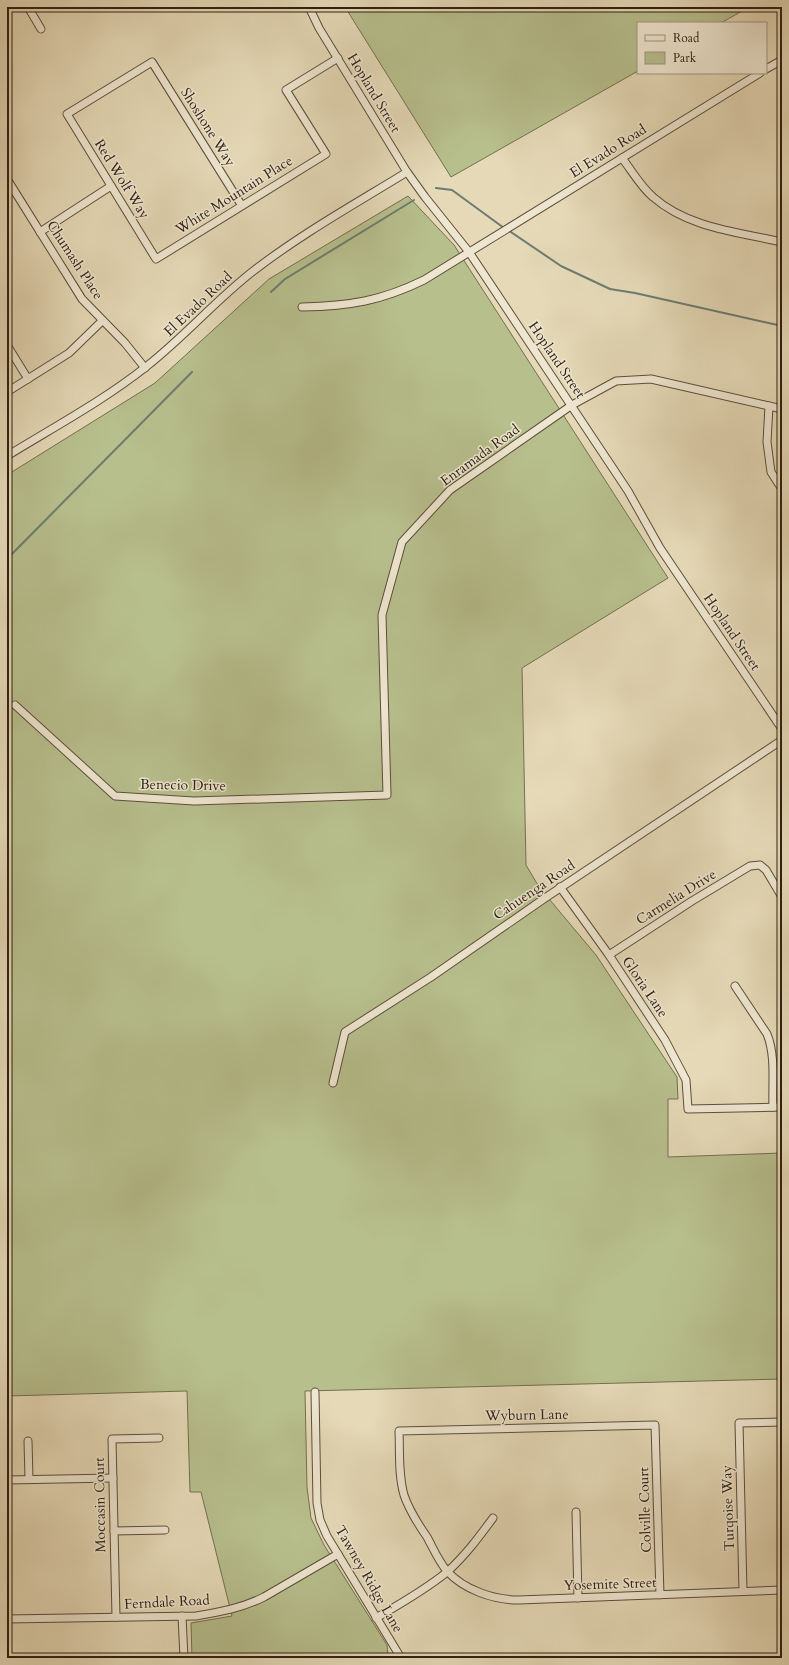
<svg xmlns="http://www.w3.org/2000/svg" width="789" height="1665" font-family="Cardo,serif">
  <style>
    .green { fill: #b7bf8d; stroke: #727050 }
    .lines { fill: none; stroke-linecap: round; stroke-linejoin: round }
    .stream { stroke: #6c7c72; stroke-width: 2 }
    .minor-casing { stroke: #5c4e3b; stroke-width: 9 }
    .minor { stroke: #eee6d0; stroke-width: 7 }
    .labels { text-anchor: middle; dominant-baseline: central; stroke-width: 3; stroke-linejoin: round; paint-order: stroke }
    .street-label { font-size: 14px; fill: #2e2012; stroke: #eee6d0 }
  </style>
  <rect width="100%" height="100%" fill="#e5d9b7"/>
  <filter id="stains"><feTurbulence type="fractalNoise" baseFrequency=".005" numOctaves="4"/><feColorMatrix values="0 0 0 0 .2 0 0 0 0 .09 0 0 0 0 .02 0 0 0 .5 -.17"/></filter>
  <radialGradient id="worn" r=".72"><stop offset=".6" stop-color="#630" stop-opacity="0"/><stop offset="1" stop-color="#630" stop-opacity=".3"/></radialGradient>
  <g class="green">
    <path d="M345,7h404l-28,16h-83v48l-187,106z"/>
    <path d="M408,196l46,49 214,333 -146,90 4,197 13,22 57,68 81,122 1,22h-10v58l114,-4v226l-477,12 2,96 4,31 13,27 63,100 1,9 -7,4h-189l-1,-35 41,-7 -31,-124h-11l-3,-101 -180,5v-921l148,-92 114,-104z"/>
  </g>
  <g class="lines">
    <g class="stream">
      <path d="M436,188l16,2 52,38"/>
      <path d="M508,230l53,36 49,23 25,4 147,33"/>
      <path d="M271,292l14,-13 129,-79"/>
      <path d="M7,559l185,-187"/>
    </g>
    <defs>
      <g id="minor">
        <path d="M28,7l13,22"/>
        <path d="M309,7l10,21 88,144 18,25 44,55 159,239 32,57 122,181"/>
        <path d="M766,69l16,-9"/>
        <path d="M622,158c10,13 19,29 31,39 35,31 85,35 129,45"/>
        <path d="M7,179l75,120 43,44 20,25"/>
        <path d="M242,206l-90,-144 -85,52 89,145 170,-105 -40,-64 52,-32"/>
        <path d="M40,232l71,-46"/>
        <path d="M302,307c48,-1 79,-6 122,-27l336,-207"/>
        <path d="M7,345l21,34"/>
        <path d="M7,392l62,-39 33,-32"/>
        <path d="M769,406l-2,36 4,30 11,17"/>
        <path d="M7,456c47,-29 96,-55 140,-90 37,-29 68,-65 105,-94 49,-38 103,-68 155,-100"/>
        <path d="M15,705l100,91 79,5 193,-6 -5,-180 20,-73 48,-52 122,-85 44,-24 35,-2 131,30"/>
        <path d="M560,887l49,68 56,85 21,40 2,29 94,-2"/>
        <path d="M609,955l83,-54 58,-35 10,-1 6,5 16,27"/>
        <path d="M735,986l32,48c9,22 5,50 6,73"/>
        <path d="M333,1083l12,-51 86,-55 114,-79 237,-158"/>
        <path d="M315,1392l2,111 3,17 7,16 74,122"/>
        <path d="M28,1441l1,38"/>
        <path d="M7,1480l106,-2"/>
        <path d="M576,1512l2,86"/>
        <path d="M114,1531l51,-1"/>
        <path d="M743,1591l-4,-168 43,-1"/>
        <path d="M660,1595l-5,-170 -256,6c1,21 -1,43 5,64 5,15 14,29 23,42 6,11 12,25 20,34 17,19 47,29 72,29l263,-10"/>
        <path d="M182,1616l2,42"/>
        <path d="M116,1617l-4,-178 47,-1"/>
        <path d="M376,1618c24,-14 49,-28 71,-46 18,-16 32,-35 46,-54"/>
        <path d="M7,1619l189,-3c24,-4 46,-8 68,-19l74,-43"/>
      </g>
    </defs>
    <use href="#minor" class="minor-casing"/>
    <use href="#minor" class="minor"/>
  </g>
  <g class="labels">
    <g class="street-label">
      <text transform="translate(374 93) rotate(59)">Hopland Street</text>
      <text transform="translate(208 127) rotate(58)">Shoshone Way</text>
      <text transform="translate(608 151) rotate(-32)">El Evado Road</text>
      <text transform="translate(122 179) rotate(58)">Red Wolf Way</text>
      <text transform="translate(234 195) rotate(-32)">White Mountain Place</text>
      <text transform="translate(75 260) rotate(57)">Chumash Place</text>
      <text transform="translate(198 304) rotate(-43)">El Evado Road</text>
      <text transform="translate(557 360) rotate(56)">Hopland Street</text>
      <text transform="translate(480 455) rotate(-36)">Enramada Road</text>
      <text transform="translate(732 632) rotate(56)">Hopland Street</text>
      <text transform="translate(183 785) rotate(1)">Benecio Drive</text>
      <text transform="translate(534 890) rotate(-34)">Cahuenga Road</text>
      <text transform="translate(676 897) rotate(-32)">Carmelia Drive</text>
      <text transform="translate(645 987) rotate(56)">Gloria Lane</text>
      <text transform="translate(527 1415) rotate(-1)">Wyburn Lane</text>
      <text transform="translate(100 1505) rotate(-91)">Moccasin Court</text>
      <text transform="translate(728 1508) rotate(-92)">Turqoise Way</text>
      <text transform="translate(645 1510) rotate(-92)">Colville Court</text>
      <text transform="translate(369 1579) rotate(60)">Tawney Ridge Lane</text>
      <text transform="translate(610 1584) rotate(-2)">Yosemite Street</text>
      <text transform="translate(167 1602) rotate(-3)">Ferndale Road</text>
    </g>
  </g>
  <rect width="789" height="1665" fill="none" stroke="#e5d9b7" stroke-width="24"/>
  <rect x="8" y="8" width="773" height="1649" fill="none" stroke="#2e2012" stroke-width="2"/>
  <rect x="12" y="12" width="765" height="1641" fill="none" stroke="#2e2012"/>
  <rect x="637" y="22" width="130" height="52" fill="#eee6d0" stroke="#a19784"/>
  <rect x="645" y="35" width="20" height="6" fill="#eee6d0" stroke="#a19784"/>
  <text x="673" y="42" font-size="12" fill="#2e2012">Road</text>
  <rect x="645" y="52" width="20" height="12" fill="#b7bf8d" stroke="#a19784"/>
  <text x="673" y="62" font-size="12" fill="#2e2012">Park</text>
  <rect width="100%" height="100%" filter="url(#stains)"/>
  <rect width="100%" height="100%" fill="url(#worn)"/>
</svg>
